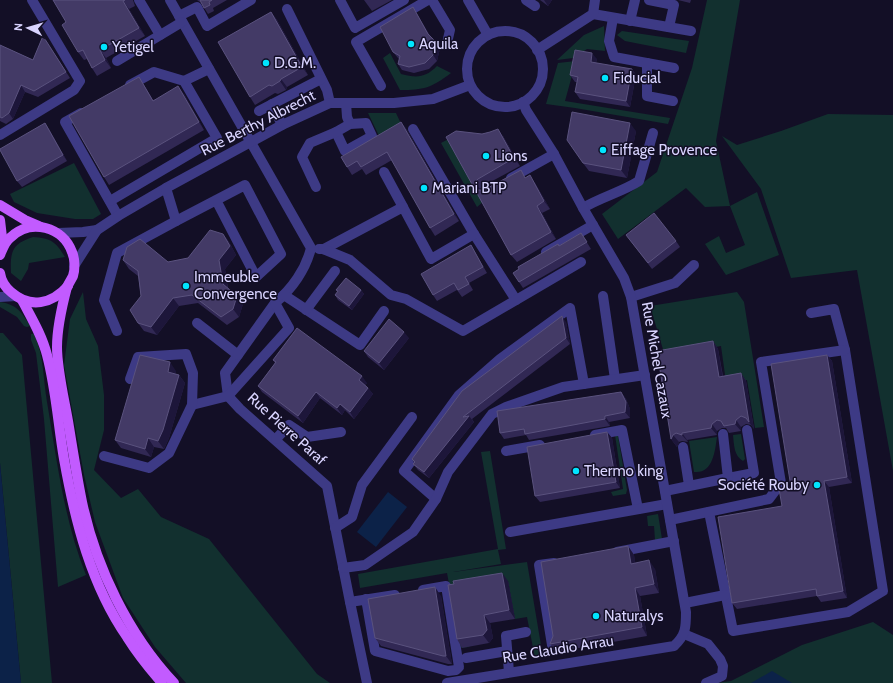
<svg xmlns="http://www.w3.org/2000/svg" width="893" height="683" font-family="Cabin,sans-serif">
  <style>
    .green { fill: #12302f }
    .water { fill: #0c2248 }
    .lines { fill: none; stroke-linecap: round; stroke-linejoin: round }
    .minor { stroke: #3d3a85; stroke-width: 10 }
    .major { stroke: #c25bff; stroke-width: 10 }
    .wall { fill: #312854 }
    .shaded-wall { fill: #1d163a }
    .building { fill: #433a66; stroke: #5a527e }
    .poi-dot { fill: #00e5ff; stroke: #130f26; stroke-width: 1.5 }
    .labels { text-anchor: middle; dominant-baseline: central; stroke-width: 3; stroke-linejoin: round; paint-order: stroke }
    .poi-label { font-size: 15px; fill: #d9d4ff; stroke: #130f26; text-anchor: start }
    .street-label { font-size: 15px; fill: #d9d4ff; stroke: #130f26 }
  </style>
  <rect width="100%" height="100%" fill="#130f26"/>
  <g class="green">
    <path d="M707,0h33l-24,141 14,65 27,-14 22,63 -53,20 -21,-31 14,-8 7,17 19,-8 -15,-39 -25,1 -19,-19 -68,51 -16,-25 55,-42 35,-104z"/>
    <path d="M604,26l1,25 -18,-2 -14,9 -16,2 27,-25z"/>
    <path d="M622,31l67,10 -3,12 -61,-12 -8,-6z"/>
    <path d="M390,53l11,21c16,4 24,4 36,-8l14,7c-20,15 -27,17 -51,17l-17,-32z"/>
    <path d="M576,61l-11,40 105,17 -2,6 -93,-16 -29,-4 12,-41z"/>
    <path d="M368,113h28l7,15 -22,12z"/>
    <path d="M828,114l65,1v356l-36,-201 -66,8 -30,-89 -39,-53 15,9 44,-14z"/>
    <path d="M458,134l2,4 -11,5 35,58 -7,6 -36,-64z"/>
    <path d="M74,163l27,51 -8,5h-18l-38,-6 -23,-11 -4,-8z"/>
    <path d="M33,237c18,1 23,5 32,20l-36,6 -1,6 -7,12 -10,-8c-1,-22 1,-29 22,-36z"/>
    <path d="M83,292l3,27 12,27 6,49v35l-10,40 27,28 17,-9 23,28 48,22 108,135 13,9h-144l-31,-36 -32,-49 -28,-76 -11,-47 -20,-110 6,-46z"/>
    <path d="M737,292l7,10 20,125 -9,1 -8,-48 -21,2 -5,-36 -56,10 -15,-50z"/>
    <path d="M0,302c16,2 22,10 30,24l-3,1 -3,-1 -7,-9 -17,-10z"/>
    <path d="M0,333h3l19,22 30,328h-31l-21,-220z"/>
    <path d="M31,334h3c10,21 9,45 13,68 10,59 17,118 39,173l-28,12 -14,-168 -8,-66 -5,-13z"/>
    <path d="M741,434l4,25 -2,2c-9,-5 -9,-16 -10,-26z"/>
    <path d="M615,435l3,1 9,54 -1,4 -13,2 -2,-4 12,-3z"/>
    <path d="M717,437c-2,14 -4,37 -23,35l-5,-31z"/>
    <path d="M490,451l16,98 -8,1 3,14 -48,8 74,-10 16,95 -8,1 -8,-41 -12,2 -7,-38 -39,66 -8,1 -14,-75 -87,15 -2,-14 140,-25 -17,-97z"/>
    <path d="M658,514l4,25 -7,1 -1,-14h-6l-1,-10z"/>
    <path d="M873,622l20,13v48h-176l14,-2 71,-36z"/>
  </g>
  <g class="water">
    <path d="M0,463l21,220h-21z"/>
    <path d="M388,492l19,15 -31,40 -19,-15z"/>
    <path d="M772,671l20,12h-41z"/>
  </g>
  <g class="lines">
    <g class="minor">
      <path d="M139,0l21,35"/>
      <path d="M170,0l141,248c-5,21 -19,41 -36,55l-50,70 3,23 12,13 87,77 23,116 17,81"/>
      <path d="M340,0l15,28 49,-28"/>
      <path d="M432,0l18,30 -3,13"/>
      <path d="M468,0l20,35"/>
      <path d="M526,0l9,6"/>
      <path d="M649,0l25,5 -5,22"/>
      <path d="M287,9l40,81 3,13"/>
      <path d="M593,14l98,17"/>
      <path d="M179,16l18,-9 10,19 44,-26"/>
      <path d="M613,18l-4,23 5,16 60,11"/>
      <path d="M630,21l5,-21"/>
      <circle cx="505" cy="69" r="38"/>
      <path d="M537,50l56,-36 2,-14"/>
      <path d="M117,61l65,-39"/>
      <path d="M647,63v33l26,5"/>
      <path d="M184,81l25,-12"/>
      <path d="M381,86l-25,-44 72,-42"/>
      <path d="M346,103l1,14 3,7 16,-1 6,13 -27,15 -9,-19 14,-8"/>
      <path d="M272,104l10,21"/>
      <path d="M259,111l62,-32"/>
      <path d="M81,113l-16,9 53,94"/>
      <path d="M413,129l61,105 42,66"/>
      <path d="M0,135l74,-45 6,-9 -48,-81"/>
      <path d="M384,172l19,35"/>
      <path d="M511,178l43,-24"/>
      <path d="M316,187l-14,-30 8,-14 26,-11"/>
      <path d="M110,201l107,-63 -33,-57 -30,-9 -24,13"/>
      <path d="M583,208c18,-11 39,-16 56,-27l14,-48"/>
      <path d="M176,221l69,-36 36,69 -25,23 -40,-77"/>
      <path d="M58,233l25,-1 14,-2"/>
      <path d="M319,249h5l79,-42 28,52 43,-25"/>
      <path d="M323,249l27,11 41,35 15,4 57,32 118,-69"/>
      <path d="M546,252l47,-27"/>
      <path d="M74,266l23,-36 21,-14 48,-28 116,-63 48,-22h64l39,-4 37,-14"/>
      <path d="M284,295l76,50 24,-34"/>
      <path d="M603,296l12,83"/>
      <path d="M0,297l16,-1"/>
      <path d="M631,297l44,-14 19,-18"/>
      <path d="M306,310l29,-39"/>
      <path d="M197,323l41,32"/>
      <path d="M117,331l-13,-31 13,-47 59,-32 -10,-33"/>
      <path d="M192,405l36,-9 61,-68 -14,-25"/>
      <path d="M595,435l27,-5 16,79"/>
      <path d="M276,439l13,-14 18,12 34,-5"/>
      <path d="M683,447l6,38"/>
      <path d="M506,451l34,-6"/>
      <path d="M104,456l45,12 20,-15 23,-48 1,-32 -7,-19 -48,3 -8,22"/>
      <path d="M728,478l26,-5 -7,-43"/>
      <path d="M665,491l63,-13 -5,-44"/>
      <path d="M436,499l-32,-28 55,-76 41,-36 70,-51 14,76"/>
      <path d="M709,512l24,119 115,-19 35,-21 -38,-241 -11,-41 -23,4"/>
      <path d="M670,520l99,-21 12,-16 -20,-121 84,-12"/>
      <path d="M335,528l17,-11 10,-32 50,-68"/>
      <path d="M510,532l157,-28"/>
      <path d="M617,552l57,-11"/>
      <path d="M343,568l22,-3 48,-33 23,-33 12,-27 44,-58 14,-7 57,-20 82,-12"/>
      <path d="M366,599l9,52 73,20 8,-1 3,-3 -13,-81 -23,4"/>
      <path d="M350,602l45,-7"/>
      <path d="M685,603l40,-8"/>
      <path d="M684,634l24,10 12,15 3,7 -1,10 -16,7"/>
      <path d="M552,645l-13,-80 15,-2"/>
      <path d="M466,658l41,-7"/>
      <path d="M509,672l-3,-36 20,-4"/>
      <path d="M447,683l227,-37c12,-11 12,-19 12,-34l-55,-315 -7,-19 -41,-70 -29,-54 -28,-44 -3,-8"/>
    </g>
    <g class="major">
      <path d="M0,205l25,15 14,6"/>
      <path d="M0,220l3,26"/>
      <path d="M0,255c3,-7 5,-14 11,-18 20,-19 52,-10 61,15 3,7 3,17 1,24 -2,4 -4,7 -6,11 -5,19 -10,40 -10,60 0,24 8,55 12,80 4,25 8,50 13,75 14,65 46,132 92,181"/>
      <path d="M0,273c1,7 5,14 11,19 19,17 41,12 57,-6"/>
      <path d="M22,300c9,17 20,35 25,55 9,34 11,69 17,104 11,62 27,126 63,178 10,16 22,31 35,46"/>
    </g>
  </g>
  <g class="wall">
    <path d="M53,0h80l2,6 -6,3 16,27 -39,22 5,10 -14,8 -5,-8 -5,-9 -3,1 -6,-8 -12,-30z"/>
    <path d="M197,0h30l-14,8 1,3 -6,3 -7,-11z"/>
    <path d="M364,0h28l-20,11z"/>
    <path d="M540,0h12l-4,6z"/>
    <path d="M678,0h13l-1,3z"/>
    <path d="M271,12l6,8 31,55 -21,12 -1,3 -8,4 -3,-1 -20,12 -5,-8z"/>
    <path d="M417,14l13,22 10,12 -3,13 -8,8 -15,4 -12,-3 -4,-6 1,-5 -1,-1 -5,-6z"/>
    <path d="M43,36l27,42 -32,19 -13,-5 -12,27 -7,5 -6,-3v-76l33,15z"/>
    <path d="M597,59l-1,4 36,6 4,6 -6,32 -50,-8 -5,-7 2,-10h-2l-5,-7z"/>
    <path d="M144,85l9,15 31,-6 20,36 -95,55 -5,-8z"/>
    <path d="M401,122l6,8 52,91 -24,15 -5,-8 -38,-68 -26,15 -4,-6 -10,6 -5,-8z"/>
    <path d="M45,123l4,6 18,32 -45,26 -5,-6z"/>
    <path d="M636,131l-9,47 -38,-7 -6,-8z"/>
    <path d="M503,136l17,30 -37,20 -3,3v1h4l42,-12 9,5 15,26 -8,4 14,26 -39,23 -6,-7 -65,-118z"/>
    <path d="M581,233l10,16 -68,39 -4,-6v-13z"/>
    <path d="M223,234l6,8 7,13 -11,14 3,19 15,16 -4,13 -12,8 -29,-22 -19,3 -22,29 -13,-4 -6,-8 3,-27 -3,-20 -9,-7 -6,-9 45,2 20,-4z"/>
    <path d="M626,235l50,6 4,6 -28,22z"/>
    <path d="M471,245l16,28 -18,10 4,7 -11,7 -5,-7 -20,11 -4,-6z"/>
    <path d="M336,290h25l3,4 -12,16 -14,-10 -3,-5 3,-3z"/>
    <path d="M566,322l4,22 -98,75 2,3 -45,56 -11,-8 -5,-6 1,-1 -2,-4z"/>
    <path d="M409,338l-25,32 -16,-13 -4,-6z"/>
    <path d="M713,341l5,8 5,27 18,-3 5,8 8,48 -3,-4 -5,-1 -5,3v4l-12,2 -3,-5h-4l-5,3v4l-30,5 1,2 -6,-1 -3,1 -2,5 -6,-8z"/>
    <path d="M827,355l5,6 20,122 -23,4 18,111 -26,4 -4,-6 -80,13 -5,-6 50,-97 9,-19z"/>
    <path d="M273,360l94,23 -2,2 3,3 5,6 -19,25 -9,-9 -3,5 -22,-17 -17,25 -41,-31 -4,-6 17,-23z"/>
    <path d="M176,371l-1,3 4,1 6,8 -16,55 -5,11 -10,-2 -3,10 -30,-9 -6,-8z"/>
    <path d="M621,392l5,7 4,10v9l-21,4 1,4 -81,14 -3,-5 -22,4 -4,-6z"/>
    <path d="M607,432l5,6 8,50 -80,14 -5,-6z"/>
    <path d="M628,546l6,9 1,8 20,6 4,24 -19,3 7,40 -91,16 -6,-8z"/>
    <path d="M508,581l7,38 -25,4 3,15 -4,5 -27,5 -5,-9z"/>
    <path d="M441,596l11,68h-4l-67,-18 -6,-8z"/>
  </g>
  <g class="shaded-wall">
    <path d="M544,0h8l-4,6z"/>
    <path d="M123,1l6,8 16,27 -6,-8z"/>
    <path d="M413,7l4,7 16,26 -5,-6z"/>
    <path d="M271,12l6,8 31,55 -6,-8z"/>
    <path d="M436,42l4,6 -3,13 -4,-6z"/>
    <path d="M100,50l6,8 5,10 -6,-8z"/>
    <path d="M592,53l5,6 -2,9 -4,-6z"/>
    <path d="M632,69l4,6 -6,32 -4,-6z"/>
    <path d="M281,79l6,8 -1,3 -6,-9z"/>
    <path d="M21,85l4,7 -12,27 -4,-6z"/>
    <path d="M178,86l6,8 20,36 -5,-8z"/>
    <path d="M401,122l6,8 52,91 -5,-7z"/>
    <path d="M45,123l4,6 18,32 -4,-6z"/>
    <path d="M630,123l6,8 -9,47 -6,-8z"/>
    <path d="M498,129l5,7 17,30 -6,-8z"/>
    <path d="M530,175l5,8 15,26 -6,-8z"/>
    <path d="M475,182l5,7v6l-5,-8z"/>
    <path d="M537,206l5,7 14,26 -5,-7z"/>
    <path d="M223,234l6,8 7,13 -11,14 3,24 -5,-9 -4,-24z"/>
    <path d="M361,290l3,4 -12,16 -3,-4z"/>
    <path d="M237,296l6,8 -4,13 -6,-8z"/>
    <path d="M173,298l6,8 -22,29 -6,-8z"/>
    <path d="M562,316l4,6 4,22 -4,-6z"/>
    <path d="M404,332l5,6 -25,32 -5,-7z"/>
    <path d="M713,341l5,8 6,36 -5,-8z"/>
    <path d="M827,355l5,6 20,122 -5,-6z"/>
    <path d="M170,362l6,9 -2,9 -6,-8z"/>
    <path d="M741,373l5,8 8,48 -5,-7z"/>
    <path d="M179,375l6,8 -16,55 -5,11 -6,-8z"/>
    <path d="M362,376l5,7 -4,3 -4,-6z"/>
    <path d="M368,388l5,6 -19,25 -4,-7z"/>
    <path d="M316,392l4,6 -17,25 -5,-7z"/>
    <path d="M621,392l5,7 4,10v9l-5,-6z"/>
    <path d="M340,404l5,6 -3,5 -5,-7z"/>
    <path d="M469,416l5,6 -45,56 -5,-6z"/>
    <path d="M605,416l4,6 1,4 -5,-7z"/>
    <path d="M736,420l5,7v4l-6,-7z"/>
    <path d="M712,424l5,7v4l-6,-7z"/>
    <path d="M607,432l5,6 8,50 -4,-6z"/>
    <path d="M682,433l5,7 1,2 -6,-7z"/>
    <path d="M673,435l6,7 -2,5 -6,-8z"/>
    <path d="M148,438l6,9 -3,10 -6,-8z"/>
    <path d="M824,481l5,6 18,111 -4,-7z"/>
    <path d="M628,546l6,9 3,17 -6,-8z"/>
    <path d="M649,560l6,9 4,24 -5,-9z"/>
    <path d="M502,573l6,8 7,38 -6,-9z"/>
    <path d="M435,587l6,9 11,68 -6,-8z"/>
    <path d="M635,588l5,8 7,40 -5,-9z"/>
    <path d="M484,615l6,8 3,15 -4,5 -6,-8z"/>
  </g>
  <g class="building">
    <path d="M53,0h72l-2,1 16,27 -39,22 5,10 -13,8 -9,-18 -5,2 -16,-27 4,-3z"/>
    <path d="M200,0h12l-3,2 1,3 -6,3z"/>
    <path d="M413,7l15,27 8,8 -3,13 -8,8 -16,4 -11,-3 2,-8 -7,-4 -13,-25z"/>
    <path d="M271,12l31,55 -21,12 -1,2 -8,5 -3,-1 -19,12 -32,-55z"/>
    <path d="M43,36l23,36 -32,19 -13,-6 -12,28 -7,5 -2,-1v-72l33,15z"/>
    <path d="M575,50l17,3 -1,9 41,7 -6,32 -51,-9 3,-15 -8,-2z"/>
    <path d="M139,77l14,24 25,-15 21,36 -95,55 -35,-61z"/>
    <path d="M572,112l58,11 -9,47 -38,-7 -16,-23z"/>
    <path d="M401,122l53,92 -24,14 -43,-76 -26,15 -4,-6 -10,6 -6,-10z"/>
    <path d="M45,123l18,32 -46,26 -17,-31v-1z"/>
    <path d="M498,129l16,29 -36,21 -3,3v5l3,3h6l37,-20 4,8 5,-3 14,26 -7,5 14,26 -40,23 -65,-118 10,-6 26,3 8,-2z"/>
    <path d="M654,213l22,28 -28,22 -22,-28z"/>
    <path d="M210,230l13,4 7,12 -11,14 4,24 14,12 -4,13 -12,8 -29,-22 -19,3 -22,29 -13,-4 -8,-13 11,-14 -3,-25 -15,-11 4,-13 13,-8 28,23 20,-4z"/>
    <path d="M581,233l6,9 -68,40 -6,-9 6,-4 -1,-2 40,-23 1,2z"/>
    <path d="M471,245l12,22 -18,10 4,7 -11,6 -4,-7 -21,12 -12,-21z"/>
    <path d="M346,278l15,12 -12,16 -14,-11 3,-4 -2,-1z"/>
    <path d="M562,316l4,22 -103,79 6,-1 -45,56 -11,-8 2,-2 -3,-3 50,-68z"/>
    <path d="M389,319l15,13 -25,31 -15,-12z"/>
    <path d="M297,328l65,48 -3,4 9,8 -18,24 -10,-8 -3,4 -21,-16 -18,24 -40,-30 18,-24 -3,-2z"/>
    <path d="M713,341l6,36 22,-4 8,49 -3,-4 -5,-2 -5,4 -1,4 -11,2 -3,-5 -4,-1 -5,4 -1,4 -29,5v2l-6,-2 -3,2 -2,4 -14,-88z"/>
    <path d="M140,355l30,7 -2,10 11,3 -16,55 -5,11 -10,-3 -3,11 -30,-9z"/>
    <path d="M827,355l20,122 -23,4 19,110 -26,5 -1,-7 -84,14 -14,-86 64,-11 -3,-17 12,-2 -20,-123z"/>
    <path d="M621,392l5,10 -1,10 -20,4v3l-80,15 -1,-5 -24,4 -3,-22z"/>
    <path d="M607,432l9,50 -81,14 -8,-49z"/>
    <path d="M628,546l3,18 18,-4 5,24 -19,4 7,39 -92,17 3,-8 -12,-74z"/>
    <path d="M502,573l7,37 -25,5 3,15 -4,5 -26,4 -9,-54 6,-1 -1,-3z"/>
    <path d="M435,587l11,69h-3l-68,-18 -7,-39z"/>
  </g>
  <g class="poi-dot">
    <circle cx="411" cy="44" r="4"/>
    <circle cx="104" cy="47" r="4"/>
    <circle cx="266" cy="63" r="4"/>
    <circle cx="605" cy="78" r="4"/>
    <circle cx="603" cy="150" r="4"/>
    <circle cx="486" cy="156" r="4"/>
    <circle cx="424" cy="188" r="4"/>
    <circle cx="186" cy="286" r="4"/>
    <circle cx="576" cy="471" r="4"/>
    <circle cx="817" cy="485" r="4"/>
    <circle cx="596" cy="616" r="4"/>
  </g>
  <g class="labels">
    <g class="poi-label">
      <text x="419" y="44">Aquila</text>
      <text x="112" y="47">Yetigel</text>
      <text x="274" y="63">D.G.M.</text>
      <text x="613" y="78">Fiducial</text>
      <text x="611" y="150">Eiffage Provence</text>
      <text x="494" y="156">Lions</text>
      <text x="432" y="188">Mariani BTP</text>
      <text x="194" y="277">Immeuble<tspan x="194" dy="17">Convergence</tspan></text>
      <text x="584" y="471">Thermo king</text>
      <text x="809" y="485" text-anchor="end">Société Rouby</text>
      <text x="604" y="616">Naturalys</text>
    </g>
    <g class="street-label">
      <text transform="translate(258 123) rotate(-27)">Rue Berthy Albrecht</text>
      <text transform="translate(657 360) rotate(80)">Rue Michel Cazaux</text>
      <text transform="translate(287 429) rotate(42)">Rue Pierre Paraf</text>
      <text transform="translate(558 649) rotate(-9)">Rue Claudio Arrau</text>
    </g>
  </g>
  <g transform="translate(28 28) rotate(275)" stroke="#130f26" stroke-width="3" paint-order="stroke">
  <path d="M0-3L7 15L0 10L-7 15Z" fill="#d9d4ff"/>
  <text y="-6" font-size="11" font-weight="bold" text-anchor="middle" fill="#d9d4ff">N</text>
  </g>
</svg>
